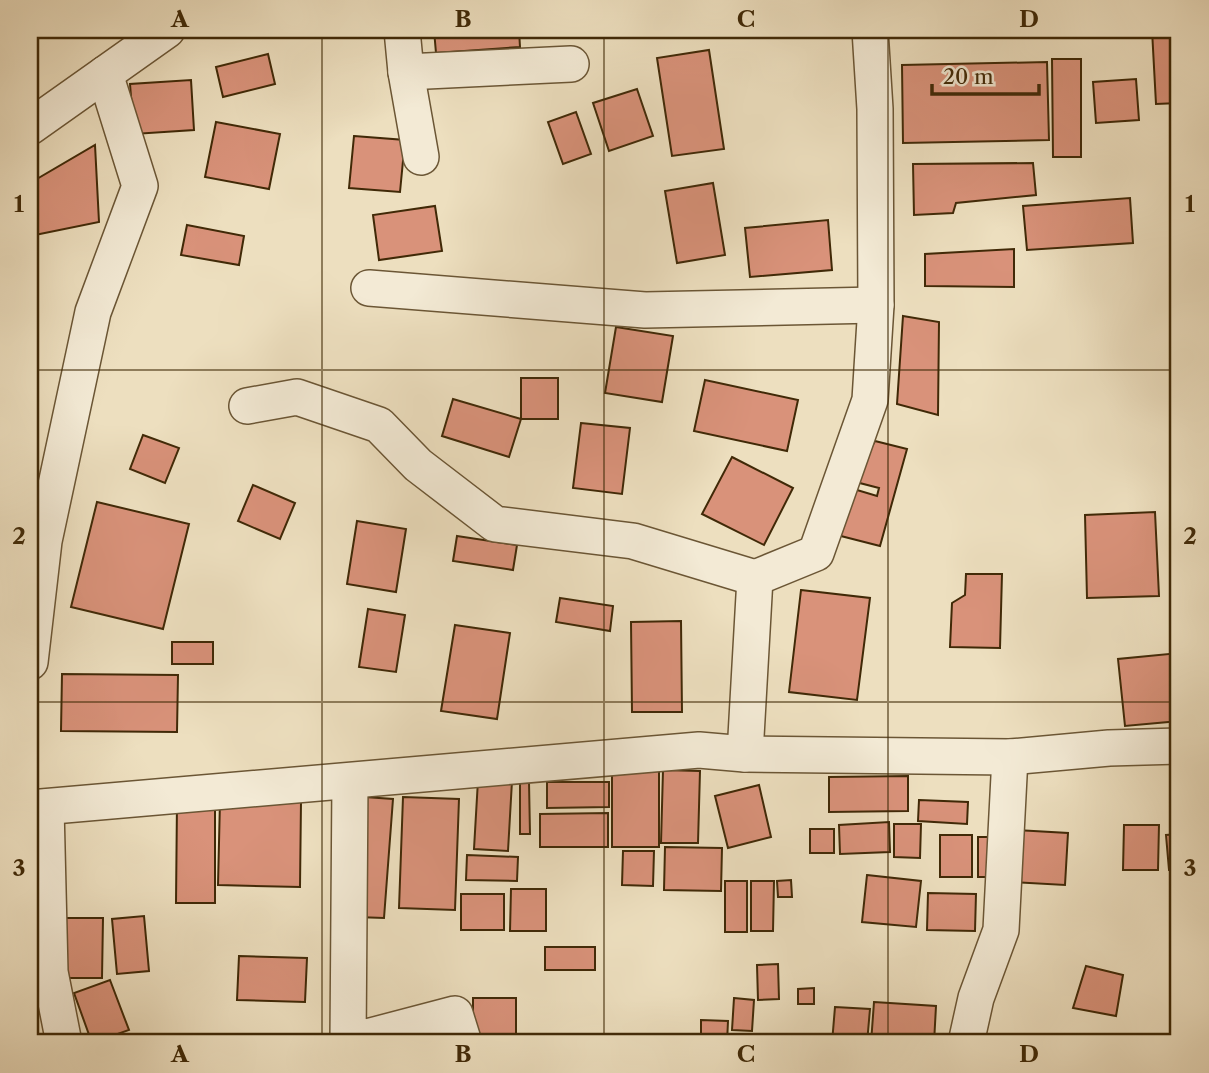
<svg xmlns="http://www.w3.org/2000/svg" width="1209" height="1073" font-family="'Libre Caslon Text',serif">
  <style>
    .building { fill: #d9927a; stroke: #402907; stroke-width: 2 }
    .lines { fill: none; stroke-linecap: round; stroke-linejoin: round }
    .minor-casing { stroke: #6b5635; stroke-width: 38 }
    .minor { stroke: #f3ead5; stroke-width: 35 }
    .grid { fill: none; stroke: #402907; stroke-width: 2; stroke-opacity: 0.55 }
    .neatline { fill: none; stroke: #402907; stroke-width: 2.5 }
    .grid-label { font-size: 23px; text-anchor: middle; font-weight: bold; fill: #402907 }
  </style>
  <rect width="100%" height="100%" fill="#eddfbf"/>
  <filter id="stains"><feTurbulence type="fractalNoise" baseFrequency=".00286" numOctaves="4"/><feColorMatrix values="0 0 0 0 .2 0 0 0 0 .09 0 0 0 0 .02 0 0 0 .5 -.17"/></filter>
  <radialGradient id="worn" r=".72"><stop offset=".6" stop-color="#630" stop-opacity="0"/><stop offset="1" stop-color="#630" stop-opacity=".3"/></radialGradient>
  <g class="building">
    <path d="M434,30h85l1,17 -84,6z"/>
    <path d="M1152,30h27v73l-23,1z"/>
    <path d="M709,50l15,99 -52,7 -15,-98z"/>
    <path d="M268,54l7,30 -52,13 -7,-30z"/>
    <path d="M1052,59h29v98h-28z"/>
    <path d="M1047,62l2,78 -146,3 -1,-78z"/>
    <path d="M1136,79l3,41 -43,3 -3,-41z"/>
    <path d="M191,80l3,50 -60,4 -4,-50z"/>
    <path d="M637,89l16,47 -44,15 -16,-48z"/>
    <path d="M576,112l15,42 -28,10 -15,-42z"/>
    <path d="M216,122l64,12 -11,55 -64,-12z"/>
    <path d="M354,136l51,4 -5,52 -51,-4z"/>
    <path d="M95,145l4,77 -69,14v-53z"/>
    <path d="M1033,163l3,32 -80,8 -3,10 -39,2 -1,-51z"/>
    <path d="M713,183l12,72 -48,8 -12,-72z"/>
    <path d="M1130,198l3,45 -106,7 -4,-44z"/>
    <path d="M435,206l7,45 -63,9 -6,-45z"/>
    <path d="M828,220l4,50 -82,7 -5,-49z"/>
    <path d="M187,225l57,11 -5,29 -58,-10z"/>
    <path d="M1014,249v38l-89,-1v-32z"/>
    <path d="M903,316l36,6 -1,93 -41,-11z"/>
    <path d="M616,327l57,9 -11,66 -57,-9z"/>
    <rect x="521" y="378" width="37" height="41"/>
    <path d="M705,380l93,20 -11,51 -93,-20z"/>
    <path d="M453,399l68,20 -12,38 -67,-21z"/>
    <path d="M581,423l49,5 -8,66 -49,-6z"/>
    <path d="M143,435l36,13 -14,35 -35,-14z"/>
    <path d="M875,441l32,8 -27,97 -47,-12 14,-47 30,9 2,-8 -27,-7z"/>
    <path d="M732,457l61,31 -29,57 -62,-31z"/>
    <path d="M253,485l42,18 -15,36 -42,-18z"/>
    <path d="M97,502l92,22 -26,105 -92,-22z"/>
    <path d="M1155,512l4,84 -72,2 -2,-83z"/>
    <path d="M357,521l49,8 -10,63 -49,-8z"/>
    <path d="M457,536l60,9 -4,25 -60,-9z"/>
    <path d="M966,574h36l-2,74 -50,-1 2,-44 13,-8z"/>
    <path d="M801,590l69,8 -13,102 -68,-8z"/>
    <path d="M560,598l53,8 -3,25 -54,-9z"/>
    <path d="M368,609l37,6 -9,57 -37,-5z"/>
    <path d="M681,621l1,91h-50l-1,-90z"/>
    <path d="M455,625l55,8 -13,86 -56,-8z"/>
    <rect x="172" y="642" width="41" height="22"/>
    <path d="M1179,653v68l-54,5 -7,-67z"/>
    <path d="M62,674l116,1 -1,57 -116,-1z"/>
    <path d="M659,770v77h-47v-76z"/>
    <path d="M663,770l37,1 -2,72h-37z"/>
    <path d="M908,776v35l-79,1v-35z"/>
    <path d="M478,780l34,1 -4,70 -34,-2z"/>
    <path d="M520,782h9l1,52h-10z"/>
    <path d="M547,782h62v25l-62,1z"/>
    <path d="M759,785l12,52 -43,11 -13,-52z"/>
    <path d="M365,797l28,2 -9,119 -28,-1z"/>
    <path d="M403,797l56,2 -4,111 -56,-2z"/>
    <path d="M220,800l81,1 -1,86 -82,-2z"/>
    <path d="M919,800l49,2 -1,22 -49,-3z"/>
    <path d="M177,802h38v101h-39z"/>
    <path d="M608,813v34h-68v-33z"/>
    <path d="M889,822l1,30 -50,2 -1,-29z"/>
    <path d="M894,824h27l-1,34 -26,-1z"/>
    <path d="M1124,825h35l-1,45h-35z"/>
    <rect x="810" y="829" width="24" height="24"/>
    <path d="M1014,830l54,3 -3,52 -53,-3z"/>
    <path d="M1179,834v35l-10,1 -3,-35z"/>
    <rect x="940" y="835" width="32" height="42"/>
    <path d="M978,837h19l-1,40h-18z"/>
    <path d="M665,847l57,1 -1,43 -57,-1z"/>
    <path d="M623,851h31l-1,35 -31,-1z"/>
    <path d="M467,855l51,2 -1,24 -51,-1z"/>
    <path d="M867,875l54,6 -5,46 -54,-5z"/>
    <path d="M791,880l1,17h-14l-1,-16z"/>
    <rect x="725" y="881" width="22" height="51"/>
    <path d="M751,881h23l-1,50h-22z"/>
    <path d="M511,889h35v42h-36z"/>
    <path d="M928,893l48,1 -1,37 -48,-1z"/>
    <rect x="461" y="894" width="43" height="36"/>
    <path d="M144,916l5,55 -32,3 -5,-55z"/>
    <path d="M58,918h45l-1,60h-45z"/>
    <rect x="545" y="947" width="50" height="23"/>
    <path d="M239,956l68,2 -2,44 -68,-2z"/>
    <path d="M778,964l1,35 -21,1 -1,-35z"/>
    <path d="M1086,966l37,9 -7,41 -43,-8z"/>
    <path d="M110,980l19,50 -37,13 -18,-50z"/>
    <path d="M814,988v16h-16v-15z"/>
    <rect x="473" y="998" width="43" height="40"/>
    <path d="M734,998l20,2 -2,31 -20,-1z"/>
    <path d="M874,1002l62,4 -2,37h-63z"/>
    <path d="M835,1007l35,2 -3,34h-35z"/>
    <path d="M701,1020l27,1 -1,22 -26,-2z"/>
  </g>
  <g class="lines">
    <defs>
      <g id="minor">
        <path d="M402,30l4,42 165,-8"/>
        <path d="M406,72l15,85"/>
        <path d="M30,127l137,-97"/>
        <path d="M369,288l276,22 231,-5"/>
        <path d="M247,406l50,-9 82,28 39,40 77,59 138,17 122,37"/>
        <path d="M30,662l14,-121 49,-229 47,-126 -35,-112"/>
        <path d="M745,754l10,-176 61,-25 54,-153 6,-95 -1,-196 -5,-79"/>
        <path d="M350,781l-2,261 107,-28 9,29"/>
        <path d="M46,807l4,165 14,71"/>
        <path d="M30,808l669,-58 46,4 265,3 99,-9 70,-2"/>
        <path d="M966,1043l10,-45 25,-68 9,-173"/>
      </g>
    </defs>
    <use href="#minor" class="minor-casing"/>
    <use href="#minor" class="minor"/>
  </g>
  <path class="grid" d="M322,30v1013M604,30v1013M888,30v1013M30,370h1149M30,702h1149"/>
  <rect width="1209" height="1073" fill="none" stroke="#eddfbf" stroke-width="77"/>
  <path d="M932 84v10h107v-10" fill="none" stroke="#402907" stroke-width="3.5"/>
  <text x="943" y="84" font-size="21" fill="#402907" stroke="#f3ead5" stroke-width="5" paint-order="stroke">20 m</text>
  <rect x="38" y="38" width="1132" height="996" class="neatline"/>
  <g class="grid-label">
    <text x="180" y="27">A</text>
    <text x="463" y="27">B</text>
    <text x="746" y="27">C</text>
    <text x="1029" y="27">D</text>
    <text x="19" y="212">1</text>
    <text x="1190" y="212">1</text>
    <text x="19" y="544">2</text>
    <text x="1190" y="544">2</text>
    <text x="19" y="876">3</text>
    <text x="1190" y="876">3</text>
    <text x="180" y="1062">A</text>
    <text x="463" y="1062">B</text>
    <text x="746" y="1062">C</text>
    <text x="1029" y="1062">D</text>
  </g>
  <rect width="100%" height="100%" filter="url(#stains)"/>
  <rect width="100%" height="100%" fill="url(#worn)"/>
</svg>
